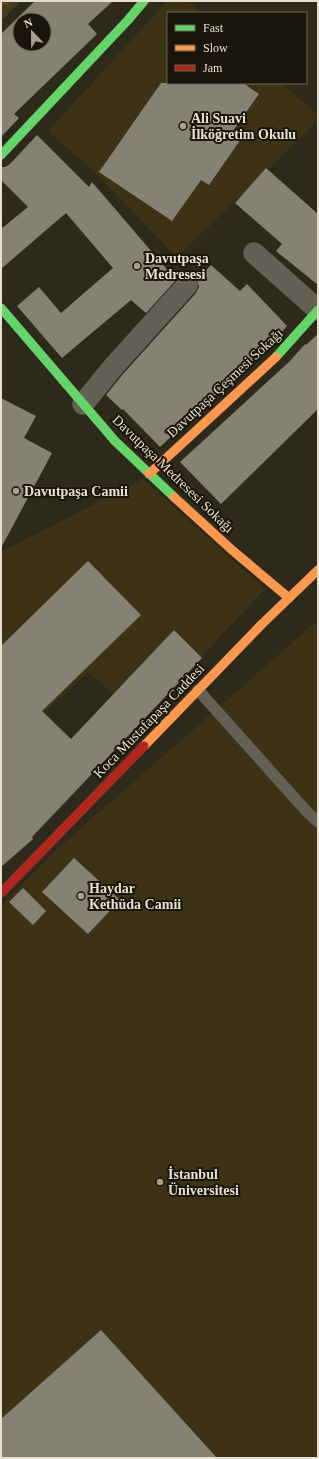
<svg xmlns="http://www.w3.org/2000/svg" width="319" height="1459" font-family="Georgia,serif">
  <style>
    .built { fill: #3d3314 }
    .park { fill: url(#park-crowns) }
    .building { fill: #858175; fill-rule: evenodd }
    .lines { fill: none; stroke-linecap: round; stroke-linejoin: round }
    .lane-casing { stroke: #474337; stroke-width: 12 }
    .street-casing { stroke: #474337; stroke-width: 22 }
    .fast-casing { stroke: #474337; stroke-width: 10 }
    .slow-casing { stroke: #474337; stroke-width: 10 }
    .jam-casing { stroke: #474337; stroke-width: 10 }
    .lane { stroke: #646056; stroke-width: 11 }
    .street { stroke: #646056; stroke-width: 21 }
    .fast { stroke: #63d668; stroke-width: 9 }
    .slow { stroke: #ff974d; stroke-width: 9 }
    .jam { stroke: #b3261e; stroke-width: 9 }
    .poi-dot { fill: #a5a091; stroke: #19150a; stroke-width: 1.5 }
    .labels { text-anchor: middle; dominant-baseline: central; stroke-width: 4; stroke-linejoin: round; paint-order: stroke }
    .poi-label { font-size: 14px; font-weight: bold; fill: #e6e0d1; stroke: #19150a; text-anchor: start }
    .street-label { font-size: 14px; fill: #e6e0d1; stroke: #19150a }
  </style>
  <defs>
    <pattern id="park-crowns" width="20" height="18" patternUnits="userSpaceOnUse"><rect width="20" height="18" fill="#463a18"/><path d="M2 6a3 3 0 1 1 6 0M12 15a3 3 0 1 1 6 0" fill="none" stroke="#615639"/></pattern>
  </defs>
  <rect width="100%" height="100%" fill="#2d291b"/>
  <g class="built">
    <path d="M167,1h21l14,12h-34v70h113l37,32v6l-141,136 -85,-87 -44,-39z"/>
    <path d="M143,479l122,110 -122,130 -55,-47 -87,80v-200z"/>
    <path d="M318,620v838h-317v-552l56,-57z"/>
  </g>
  <path class="park" d="M1,1h20l-20,20z"/>
  <g class="building">
    <path d="M35,1h78l-25,23 9,10 -83,80 5,4 -18,19v-103zM20,20h24v24h-24z"/>
    <path d="M161,83h82l16,11 -27,38 9,7 -32,46 -8,-5 -29,41 -73,-49z"/>
    <path d="M37,135l52,52 3,-5 84,98 -30,33 -15,-13 -69,58 -45,-52 22,-19 22,26 52,-45 -47,-55 -65,56v-40l27,-22 -27,-27v-13h4l5,-3z"/>
    <path d="M266,168l52,46v71l-42,-34 6,-7 -47,-41z"/>
    <path d="M211,265l29,26 7,-7 40,42 -15,17 -112,104 -37,-38 -1,1 -16,-15 17,-21 73,-81 3,-6 -2,-7z"/>
    <path d="M318,334v75l-97,95 -41,-42 110,-101 15,-17 1,1z"/>
    <path d="M1,398l35,18 -12,22 28,15 -51,95z"/>
    <path d="M88,561l53,54 -99,96 29,28 103,-109 28,28 -170,179 1,2 -32,28v-221z"/>
    <path d="M74,858l46,42 -32,34 -46,-42z"/>
    <path d="M23,888l23,23 -13,14 -24,-23z"/>
    <path d="M101,1330l116,128h-216v-39z"/>
  </g>
  <g class="lines">
    <defs>
      <path id="lane" d="M198,690l110,123 10,9"/>
      <g id="street">
        <path d="M254,253l64,57"/>
        <path d="M83,404l31,-38 73,-81"/>
      </g>
      <g id="fast">
        <path d="M1,155l127,-135 16,-19"/>
        <path d="M1,308l114,133 59,56"/>
        <path d="M276,357l42,-47"/>
      </g>
      <g id="slow">
        <path d="M149,474l127,-117"/>
        <path d="M174,497l58,53 57,48"/>
        <path d="M144,746l118,-122 56,-54"/>
      </g>
      <path id="jam" d="M1,893l143,-147"/>
    </defs>
    <use href="#lane" class="lane-casing"/>
    <use href="#street" class="street-casing"/>
    <use href="#fast" class="fast-casing"/>
    <use href="#slow" class="slow-casing"/>
    <use href="#jam" class="jam-casing"/>
    <use href="#lane" class="lane"/>
    <use href="#street" class="street"/>
    <use href="#fast" class="fast"/>
    <use href="#slow" class="slow"/>
    <use href="#jam" class="jam"/>
  </g>
  <g class="poi-dot">
    <circle cx="183" cy="126" r="4"/>
    <circle cx="137" cy="266" r="4"/>
    <circle cx="16" cy="491" r="4"/>
    <circle cx="81" cy="896" r="4"/>
    <circle cx="160" cy="1182" r="4"/>
  </g>
  <g class="labels">
    <g class="poi-label">
      <text x="191" y="118">Ali Suavi<tspan x="191" dy="16">İlköğretim Okulu</tspan></text>
      <text x="145" y="258">Davutpaşa<tspan x="145" dy="16">Medresesi</tspan></text>
      <text x="24" y="491">Davutpaşa Camii</text>
      <text x="89" y="888">Haydar<tspan x="89" dy="16">Kethüda Camii</tspan></text>
      <text x="168" y="1174">İstanbul<tspan x="168" dy="16">Üniversitesi</tspan></text>
    </g>
    <g class="street-label">
      <text transform="translate(225 383) rotate(-43)">Davutpaşa Çeşmesi Sokağı</text>
      <text transform="translate(173 474) rotate(44)">Davutpaşa Medresesi Sokağı</text>
      <text transform="translate(149 721) rotate(-46)">Koca Mustafapaşa Caddesi</text>
    </g>
  </g>
  <rect width="319" height="1459" fill="none" stroke="#e6e0d1" stroke-width="4"/>
  <rect x="167" y="12" width="140" height="72" fill="#19150a" stroke="#6b665a"/>
  <rect x="175" y="25" width="20" height="6" fill="#63d668" stroke="#6b665a"/>
  <text x="203" y="32" font-size="12" fill="#e6e0d1">Fast</text>
  <rect x="175" y="45" width="20" height="6" fill="#ff974d" stroke="#6b665a"/>
  <text x="203" y="52" font-size="12" fill="#e6e0d1">Slow</text>
  <rect x="175" y="65" width="20" height="6" fill="#b3261e" stroke="#6b665a"/>
  <text x="203" y="72" font-size="12" fill="#e6e0d1">Jam</text>
  <g transform="translate(32 32) rotate(338)"><circle r="19" fill="#19150a" stroke="#6b665a"/>
  <path d="M0-3L7 15L0 10L-7 15Z" fill="#a5a091"/>
  <text y="-6" font-size="11" font-weight="bold" text-anchor="middle" fill="#e6e0d1">N</text>
  </g>
</svg>
